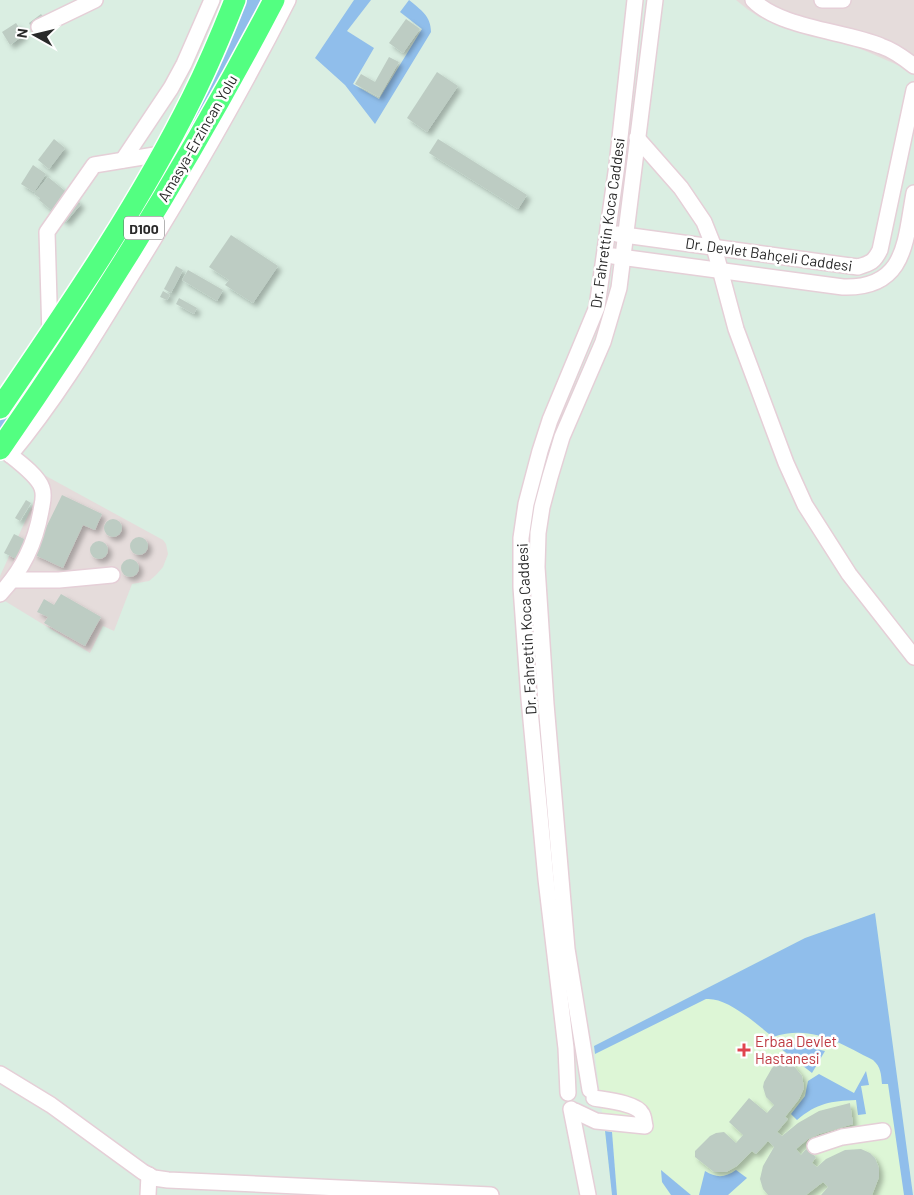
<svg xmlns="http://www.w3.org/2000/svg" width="914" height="1195" font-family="Barlow,sans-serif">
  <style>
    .industrial { fill: #e5dcdb }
    .medical { fill: #ddf6d6 }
    .green { fill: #90beeb }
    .building { fill: #bdccc3; filter: url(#shadow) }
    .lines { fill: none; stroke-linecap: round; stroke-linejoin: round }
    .minor-casing { stroke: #e5cfd7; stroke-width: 18 }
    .highway-casing { stroke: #fff; stroke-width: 24 }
    .minor { stroke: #fff; stroke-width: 15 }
    .highway { stroke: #53ff81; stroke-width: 21 }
    .health-dot { fill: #e0444e; stroke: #fff; stroke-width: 2 }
    .labels { text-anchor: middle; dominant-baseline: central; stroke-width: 5; stroke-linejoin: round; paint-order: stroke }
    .shield { fill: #fff; stroke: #6a6a6a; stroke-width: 1 }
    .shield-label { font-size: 14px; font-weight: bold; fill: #2a2a2a }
    .street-label { font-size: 15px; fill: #2a2a2a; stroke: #fff }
    .health-label { font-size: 15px; fill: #be3a42; stroke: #fff; text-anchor: start }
  </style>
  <defs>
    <filter id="shadow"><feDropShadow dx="4" dy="4" stdDeviation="2.5" flood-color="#0004"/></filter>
  </defs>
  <rect width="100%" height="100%" fill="#daeee2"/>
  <g class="industrial">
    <path d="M736,0h178v54l-3,17 -50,-22 -70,-20 -32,-12 -12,-8z"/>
    <path d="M46,476l117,64 3,4 2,10 -5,13 -7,8 -7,6 -17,3 -18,47 -11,-5 -13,27 -90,-55v-22z"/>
  </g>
  <path class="medical" d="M875,913l38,282h-301l-18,-149 211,-108z"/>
  <g class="green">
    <path d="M245,0h17l-48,90 -93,160 -121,183v-12l87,-132z"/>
    <path d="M354,0h17l-24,31 27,17 -21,36 26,15 43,-70 -22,-17 9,-12c12,10 22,16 22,32l-56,92 -30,-39 -30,-27z"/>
    <path d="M875,913l38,282h-9l-16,-111h-6c-1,-10 -1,-17 -9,-24 -33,-17 -62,-36 -100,-23 -17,-13 -45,-40 -67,-38l-111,55 -1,-8 211,-108z"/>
    <path d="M794,1044l31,7 -13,22 -32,-25z"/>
    <path d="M866,1071l3,14 -8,1 5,28 -8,1 -2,-15c-25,1 -39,3 -59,20l-6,-6 14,-18 3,-15 11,-7 35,19z"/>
    <path d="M605,1131l7,1 5,63h-5z"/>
    <path d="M661,1170l30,25h-20l-9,-13z"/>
    <path d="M736,1170l11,8 -19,17h-29l6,-24c11,7 20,7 31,-1z"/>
  </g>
  <g class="building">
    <path d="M41,14l3,4 -13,9 -2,-4z"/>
    <path d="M406,19l14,10 -17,24 -14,-10z"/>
    <path d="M16,23l8,12 -14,10 -8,-13z"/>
    <path d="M389,57l10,5 -20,35 -24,-13 6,-10 14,8z"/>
    <path d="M437,72l21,14 -31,46 -20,-14z"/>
    <path d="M54,139l11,9 -16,21 -11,-9z"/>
    <path d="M438,139l89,56 -9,14 -89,-56z"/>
    <path d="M33,165l13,9 -12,18 -13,-8z"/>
    <path d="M48,177l33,27 -15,18 -27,-22 1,-2 -6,-4z"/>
    <path d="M231,235l47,31 -25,37 -28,-18 4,-5 -20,-13z"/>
    <path d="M176,266l7,4 -12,23 -7,-4z"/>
    <path d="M188,270l35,20 -6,11 -35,-21z"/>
    <path d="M163,291l7,4 -3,5 -7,-3z"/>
    <path d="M179,298l18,10 -3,6 -18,-10z"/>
    <path d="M62,495l40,19 -7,16 -12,-5 -20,43 -30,-14z"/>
    <path d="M26,500l5,3 -11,18 -5,-3z"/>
    <circle cx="113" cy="528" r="9"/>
    <path d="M14,534l14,7 -10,19 -14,-7z"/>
    <circle cx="139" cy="546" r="9"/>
    <circle cx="99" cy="550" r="9"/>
    <circle cx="130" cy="568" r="9"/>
    <path d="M61,594l40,23 -16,29 -41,-23 4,-6 -11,-5 7,-13 10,6z"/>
    <path d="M783,1058l6,2 13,16 2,12 -5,11 -14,18 3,2 -11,13 5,4 16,-13 21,-12 31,-8 3,21 -34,10 -11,5 -12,10 5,6 5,-6 10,8 -4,6 5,4 9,-8 19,-9 16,-1 9,4 5,5 4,10v9l-7,18h-51l7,-8 -5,-5 -17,13h-38l-5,-6 -3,-10 3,-13 11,-19 -6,-6 -12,13 -4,-3 -15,15 -11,6h-12l-19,-15v-6l15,-15 6,-3 8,-1 12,11 7,-8 -14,-13 20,-24 18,15 7,-8 -8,-8 -3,-10 1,-5 8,-14z"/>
  </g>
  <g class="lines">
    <defs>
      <g id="minor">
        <path d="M753,0c27,28 92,31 128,46 12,4 23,12 33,20"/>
        <path d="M822,0h21"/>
        <path d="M39,27l56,-27"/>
        <path d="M637,138l44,50 23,34 10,25 22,82 50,134 19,42 44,69 65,83"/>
        <path d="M123,160l48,-72 13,-24 28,-64"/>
        <path d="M617,234l241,33c13,-4 16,-5 22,-17l34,-160"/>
        <path d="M613,256l230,31c63,2 62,-45 71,-94"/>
        <path d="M50,336l-3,-104 47,-67 67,-11"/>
        <path d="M10,455c46,-55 83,-117 121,-179 56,-90 109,-181 157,-276"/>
        <path d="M13,580h46l53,-5"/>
        <path d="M0,594c23,-25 35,-50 41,-83 1,-7 4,-15 1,-23 -4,-13 -27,-29 -38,-38"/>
        <path d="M0,1074l51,31 92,67 11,6 14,2 323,15"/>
        <path d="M590,1090l-23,-141 -21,-245 -9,-137 1,-34 4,-26 8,-30 12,-40 41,-95 16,-54 36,-288"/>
        <path d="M568,1093l-2,-45 -20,-169 -17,-180 -8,-112v-49l5,-34 14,-53 10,-31 47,-113 20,-142 18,-165"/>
        <path d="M571,1109l17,86"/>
        <path d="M575,1111l21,10 49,5c-1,-4 -1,-9 -3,-12 -5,-11 -37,-14 -48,-16"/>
        <path d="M815,1146l27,-9 41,-6"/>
        <path d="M148,1195l1,-20"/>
      </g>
      <g id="highway">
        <path d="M0,408c68,-100 138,-201 192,-310 16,-32 30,-65 43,-98"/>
        <path d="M0,449c100,-144 193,-294 274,-449"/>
      </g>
    </defs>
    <use href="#minor" class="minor-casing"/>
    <use href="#highway" class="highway-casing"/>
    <use href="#minor" class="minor"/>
    <use href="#highway" class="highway"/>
  </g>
  <path class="health-dot" d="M741.5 1042.5h5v5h5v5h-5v5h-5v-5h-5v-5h5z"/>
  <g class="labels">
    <rect class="shield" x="124" y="216.5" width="40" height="23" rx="4"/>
    <g class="shield-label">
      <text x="144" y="228">D100</text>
    </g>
    <g class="street-label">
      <text transform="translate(197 138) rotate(-60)">Amasya-Erzincan Yolu</text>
      <text transform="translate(607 223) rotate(-82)">Dr. Fahrettin Koca Caddesi</text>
      <text transform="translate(769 254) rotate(8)">Dr. Devlet Bahçeli Caddesi</text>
      <text transform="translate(526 629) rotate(-93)">Dr. Fahrettin Koca Caddesi</text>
    </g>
    <g class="health-label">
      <text x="755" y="1041">Erbaa Devlet<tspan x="755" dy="17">Hastanesi</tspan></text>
    </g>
  </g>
  <g transform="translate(35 35) rotate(278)" stroke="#ffffff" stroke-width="4" paint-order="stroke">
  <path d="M0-4L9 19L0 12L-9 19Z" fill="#2a2a2a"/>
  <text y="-8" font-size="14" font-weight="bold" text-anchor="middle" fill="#2a2a2a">N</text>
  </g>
</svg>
